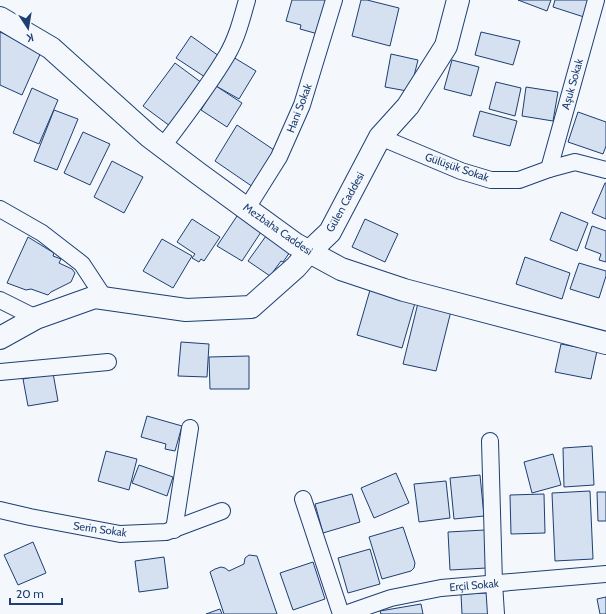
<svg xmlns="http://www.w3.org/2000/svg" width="606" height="614" font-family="Cabin,sans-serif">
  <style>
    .building { fill: #d5e0f0; stroke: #1d3f73 }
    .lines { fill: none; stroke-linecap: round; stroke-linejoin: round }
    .street-casing { stroke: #1d3f73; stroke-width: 18 }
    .secondary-casing { stroke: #1d3f73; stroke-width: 24 }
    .street { stroke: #f4f7fb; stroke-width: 16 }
    .secondary { stroke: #f4f7fb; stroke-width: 22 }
    .labels { text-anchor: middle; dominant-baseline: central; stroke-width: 3; stroke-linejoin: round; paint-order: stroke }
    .street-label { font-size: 11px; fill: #1d3f73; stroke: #f4f7fb }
  </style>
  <rect width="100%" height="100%" fill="#f4f7fb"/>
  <g class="building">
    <path d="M292,0h36l-10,34 -18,-5 1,-4 -15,-4z"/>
    <path d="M361,0h6l32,8 -9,38 -38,-10z"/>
    <path d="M518,0h33l-4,11z"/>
    <path d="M555,0h35l-6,17 -31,-10z"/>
    <path d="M0,32l42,18 -20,45 -22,-10z"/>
    <path d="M481,32l39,9 -7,24 -38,-10z"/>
    <path d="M191,36l28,20 -14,21 -29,-19z"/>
    <path d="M391,54l27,6 -4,16 -7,15 -22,-4z"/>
    <path d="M233,57l23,14 -17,28 -23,-13z"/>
    <path d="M452,60l27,7 -8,29 -27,-7z"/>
    <path d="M175,63l27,20 -32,43 -27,-20z"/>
    <path d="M496,82l25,6 -6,28 -26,-7z"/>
    <path d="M216,86l26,17 -15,24 -26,-17z"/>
    <path d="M526,87l32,5 -5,29 -31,-5z"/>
    <path d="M32,88l26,12 -19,44 -26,-11z"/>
    <path d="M54,110l24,9 -21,51 -23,-9z"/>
    <path d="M480,111l37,10 -7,25 -37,-10z"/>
    <path d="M578,112l28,10v24l-3,8 -35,-12z"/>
    <path d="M237,125l37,25 -21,37 -38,-26z"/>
    <path d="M83,132l27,12 -20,41 -26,-12z"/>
    <path d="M112,161l31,16 -19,36 -30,-16z"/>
    <path d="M605,183h1v36l-14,-6z"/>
    <path d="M561,212l27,11 -11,28 -27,-11z"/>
    <path d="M239,213l24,16 -21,32 -25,-15z"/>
    <path d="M192,219l28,18 -16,24 -3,-2 -2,3 -7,-4 3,-4 -18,-12z"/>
    <path d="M365,219l33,15 -13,28 -33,-15z"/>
    <path d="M592,226l14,5v31l-7,-2 2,-6 -16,-6z"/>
    <path d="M266,236l24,16 -7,10 -2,-1 -11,15 -22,-15z"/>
    <path d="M28,237l26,16 -1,3 8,3 -2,4 13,6 3,4 -4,9 -20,10 -3,3 -17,-6 -5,1 -19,-7z"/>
    <path d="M162,239l30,17 -19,32 -30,-17z"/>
    <path d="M525,257l45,16 -8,26 -46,-15z"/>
    <path d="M579,263l27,8v5l-7,22 -29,-9z"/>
    <path d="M370,290l45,13 -13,45 -45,-13z"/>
    <path d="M418,303l33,8 -15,60 -33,-7z"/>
    <path d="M181,342l28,2 -2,33 -29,-1z"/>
    <path d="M561,344l36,7 -6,28 -36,-7z"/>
    <path d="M249,356v33h-39l-1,-32z"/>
    <path d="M53,373l5,28 -30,5 -5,-27z"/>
    <path d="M147,416l35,10 -7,25 -10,-2 1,-5 -25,-7z"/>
    <path d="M592,446l2,39 -30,2 -1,-39z"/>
    <path d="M106,451l31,8 -8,31 -31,-9z"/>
    <path d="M553,454l8,31 -29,8 -8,-31z"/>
    <path d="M139,465l34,12 -6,19 -35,-13z"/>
    <path d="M396,473l13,30 -35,15 -13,-30z"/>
    <path d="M480,475l4,41 -30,3 -4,-41z"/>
    <path d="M446,481l4,37 -31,4 -5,-38z"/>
    <path d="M590,491l3,68 -38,2 -3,-68z"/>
    <path d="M597,492h9v29h-8z"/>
    <path d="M352,494l8,28 -37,11 -8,-29z"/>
    <path d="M544,494l1,39 -34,1 -1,-39z"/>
    <path d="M403,527l12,36 -1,5 -3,3 -29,8 -13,-42z"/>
    <path d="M485,530l2,38 -37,2 -2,-38z"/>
    <path d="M33,542l13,31 -28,12 -14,-30z"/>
    <path d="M370,549l10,35 -32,9 -10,-35z"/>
    <path d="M249,555l8,1 20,58h-53l-14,-42 5,-3 6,-2 4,1 4,3 15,-7 1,-6z"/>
    <path d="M164,557l4,31 -29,4 -4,-31z"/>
    <path d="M313,562l12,37 -32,11 -13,-37z"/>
    <path d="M487,593l1,21h-26l-1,-20z"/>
    <path d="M606,597v17h-6l-3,-15z"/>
    <path d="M421,604l2,10h-42l-1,-3z"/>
    <path d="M220,609l2,5h-16z"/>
  </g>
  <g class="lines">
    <defs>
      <g id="street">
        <path d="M380,137l81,34 30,9h28l30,-11 26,-7 31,8"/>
        <path d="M163,146c22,-29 45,-59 64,-91 10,-17 15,-37 20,-55"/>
        <path d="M549,169l47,-169"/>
        <path d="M247,208l32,-51 23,-52 32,-105"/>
        <path d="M0,209l42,24 40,31 23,35"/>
        <path d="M0,300l36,18"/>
        <path d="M0,372l108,-10"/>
        <path d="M490,441l4,142 2,31"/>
        <path d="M303,499l38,115"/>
        <path d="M0,510l30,7 90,17 46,-2 56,-21"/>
        <path d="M174,530l16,-102"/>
        <path d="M345,614l46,-16 50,-10 165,-14"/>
      </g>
      <g id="secondary">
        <path d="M0,18l51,30 99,89 49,37 96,70 46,25 63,21 202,53"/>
        <path d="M0,338l36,-20 59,-21 91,13 65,-3 45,-40 13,-15 21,-20 50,-95 28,-31 38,-60 12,-46"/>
      </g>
    </defs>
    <use href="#street" class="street-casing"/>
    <use href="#secondary" class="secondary-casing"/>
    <use href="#street" class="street"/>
    <use href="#secondary" class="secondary"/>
  </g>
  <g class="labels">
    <g class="street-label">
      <text transform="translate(572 84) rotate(-74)">Aşuk Sokak</text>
      <text transform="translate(299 108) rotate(-69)">Hani Sokak</text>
      <text transform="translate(457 167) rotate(19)">Gülüşük Sokak</text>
      <text transform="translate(345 202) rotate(-61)">Gülen Caddesi</text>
      <text transform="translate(278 229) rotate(35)">Mezbaha Caddesi</text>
      <text transform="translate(100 529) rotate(8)">Serin Sokak</text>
      <text transform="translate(474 585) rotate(-5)">Erçil Sokak</text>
    </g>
  </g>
  <g transform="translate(28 28) rotate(168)" stroke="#f4f7fb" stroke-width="3" paint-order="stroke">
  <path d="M0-3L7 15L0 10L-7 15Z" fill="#1d3f73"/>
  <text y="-6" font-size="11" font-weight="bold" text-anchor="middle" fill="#1d3f73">K</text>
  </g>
  <path d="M10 598v6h52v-6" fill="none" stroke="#1d3f73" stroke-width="2"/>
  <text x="16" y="598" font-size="12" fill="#1d3f73" stroke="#f4f7fb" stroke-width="3" paint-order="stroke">20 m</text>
</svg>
